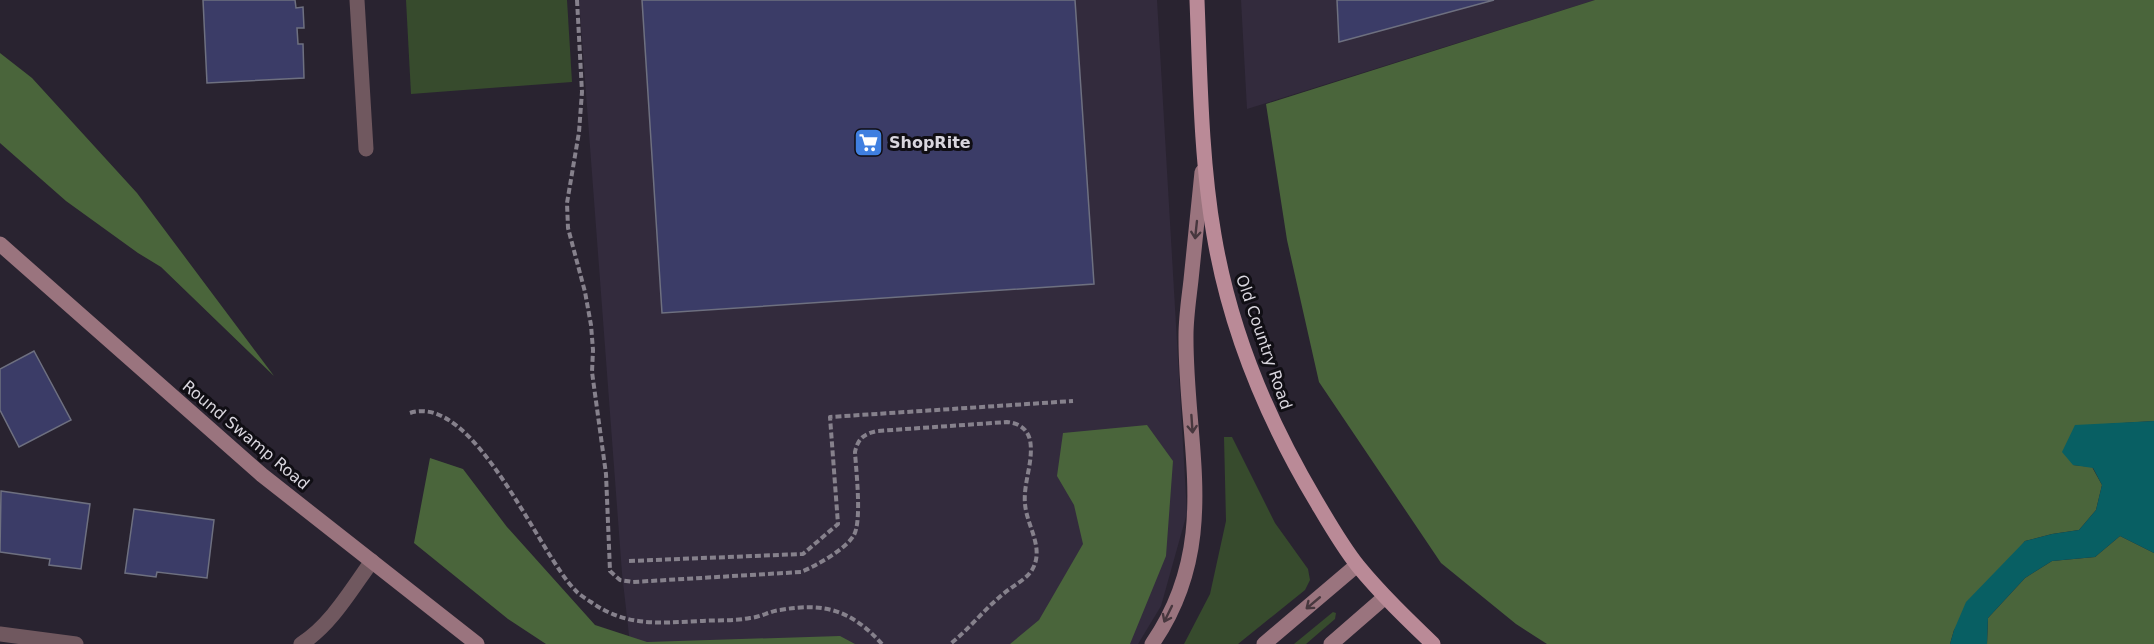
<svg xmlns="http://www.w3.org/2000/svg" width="2154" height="644" font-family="'DejaVu Sans',sans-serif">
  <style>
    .built { fill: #332b3d }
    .green { fill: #374b2d }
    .forest { fill: #4a653b }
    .water { fill: #085f63 }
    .building { fill: #3b3c67; stroke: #6e7080; stroke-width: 1.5 }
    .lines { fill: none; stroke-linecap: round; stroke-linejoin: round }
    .path { stroke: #86818c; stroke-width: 4; stroke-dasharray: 6 3; stroke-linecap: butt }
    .minor { stroke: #70585f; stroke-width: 15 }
    .secondary { stroke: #9a747e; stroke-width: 15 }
    .primary { stroke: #ba8a97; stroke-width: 15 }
    .oneway { stroke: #47373e }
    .labels { text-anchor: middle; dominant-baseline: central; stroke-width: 6; stroke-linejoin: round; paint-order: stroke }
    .poi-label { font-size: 16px; font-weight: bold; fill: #d9d6de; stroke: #100e14; text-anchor: start }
    .street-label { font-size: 16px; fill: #d9d6de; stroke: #100e14 }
  </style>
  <rect width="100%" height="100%" fill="#292330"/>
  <g class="built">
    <path d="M579,0h578l30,513 -26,93 -23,38h-508l-8,-71z"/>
    <path d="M1241,0h354l-348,109z"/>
  </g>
  <g class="green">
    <path d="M406,0h161l5,82 -161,12z"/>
    <path d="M1224,437h8l43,86 33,46 2,11 -5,10 -67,54h-54l26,-50 16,-73z"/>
    <path d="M1333,612l3,1 -1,6 -29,25h-12z"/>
  </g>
  <g class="forest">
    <path d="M1595,0h559v421l-79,5 -2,39 19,2 10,18 -6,25 -17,20 -27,4 -27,7 -71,89 -4,14h-403l-31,-20 -75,-61 -122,-181 -32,-142 -21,-136z"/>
    <path d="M0,53l32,25 105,115 137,183 -113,-109 -23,-14 -72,-52 -66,-58z"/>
    <path d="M1147,425l26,36 -7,95 -36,88h-120l29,-24 44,-76 -9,-39 -17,-29 6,-43z"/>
    <path d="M430,458l33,11 44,58 88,98 52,17 193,-6 15,8h-309l-38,-25 -94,-76z"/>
    <path d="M2120,536l34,17v91h-167l1,-26 37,-40 27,-17 43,-4z"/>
  </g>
  <path class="water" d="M2154,421v132l-34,-17 -25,21 -43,4 -27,17 -37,40 -1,26h-37l4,-14 12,-28 59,-61 27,-7 27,-4 17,-20 6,-25 -9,-17 -20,-3 -11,-13 13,-27z"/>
  <g class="building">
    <path d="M203,0h92l1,8 7,-1 1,21h-7l1,16h5l1,34 -97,5z"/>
    <path d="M642,0h433l19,284 -432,29z"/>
    <path d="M1337,0h157l-155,42z"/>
    <path d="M34,351l37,69 -52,27 -19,-37v-41z"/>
    <path d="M1,491l89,13 -9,65 -32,-4 1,-6 -50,-7z"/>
    <path d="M134,509l80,11 -7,58 -50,-6 -1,5 -31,-4z"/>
  </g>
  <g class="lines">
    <g class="path">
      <path d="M577,0l5,92 -3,40 -12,71 1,25 17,64 6,33 2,25 -1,22 14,102 4,97 10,9 13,2 168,-10c15,-6 45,-23 53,-37 8,-15 2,-65 1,-83 3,-14 9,-18 22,-21l130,-9c11,1 20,6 23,18 4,21 -7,43 -5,64 2,23 20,44 7,66 -5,8 -14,13 -21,18 -23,16 -39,39 -61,56"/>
      <path d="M410,413c65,-21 129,142 166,178 4,4 10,8 15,11 35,25 68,21 109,19 16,-1 34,0 50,-3 11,-1 20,-7 30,-8 46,-8 72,1 102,34"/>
      <path d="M629,561l174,-7 35,-30 -8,-107 243,-16"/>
    </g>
    <g class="minor">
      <path d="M357,0l9,149"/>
      <path d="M0,634l76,10"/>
      <path d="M301,644c30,-19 50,-54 71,-83"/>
    </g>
    <g class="secondary">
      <path d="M0,244l262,231 215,169"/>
      <path d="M1152,644c70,-101 33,-199 34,-309 0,-18 3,-37 5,-55 4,-36 7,-72 11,-108"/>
      <path d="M1264,644l93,-79"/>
      <path d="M1331,644l54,-47"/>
    </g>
    <path class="primary" d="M1197,0c3,77 4,160 17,235 16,95 53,184 102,266 13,22 26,45 42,65 23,28 49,53 75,78"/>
  </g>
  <defs><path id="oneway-shaft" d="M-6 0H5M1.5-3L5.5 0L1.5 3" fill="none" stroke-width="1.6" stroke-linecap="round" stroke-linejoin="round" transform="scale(1.5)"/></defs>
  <g class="oneway">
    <use href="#oneway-shaft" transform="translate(1196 230) rotate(96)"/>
    <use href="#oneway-shaft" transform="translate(1192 424) rotate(86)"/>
    <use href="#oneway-shaft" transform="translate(1313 603) rotate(140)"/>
    <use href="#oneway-shaft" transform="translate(1168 614) rotate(116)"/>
  </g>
  <defs>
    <symbol id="supermarket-square" viewBox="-11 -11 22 22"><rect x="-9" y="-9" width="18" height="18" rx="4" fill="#3f7fe0" stroke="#100e14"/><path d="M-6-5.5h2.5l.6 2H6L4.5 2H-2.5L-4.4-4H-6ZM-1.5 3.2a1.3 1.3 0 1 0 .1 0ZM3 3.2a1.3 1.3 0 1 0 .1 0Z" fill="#fff"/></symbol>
  </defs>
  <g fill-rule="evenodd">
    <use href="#supermarket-square" x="852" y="126" width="33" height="33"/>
  </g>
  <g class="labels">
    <g class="poi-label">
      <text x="889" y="142">ShopRite</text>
    </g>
    <g class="street-label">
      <text transform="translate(1264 342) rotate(71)">Old Country Road</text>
      <text transform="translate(246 435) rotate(40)">Round Swamp Road</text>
    </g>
  </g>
</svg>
